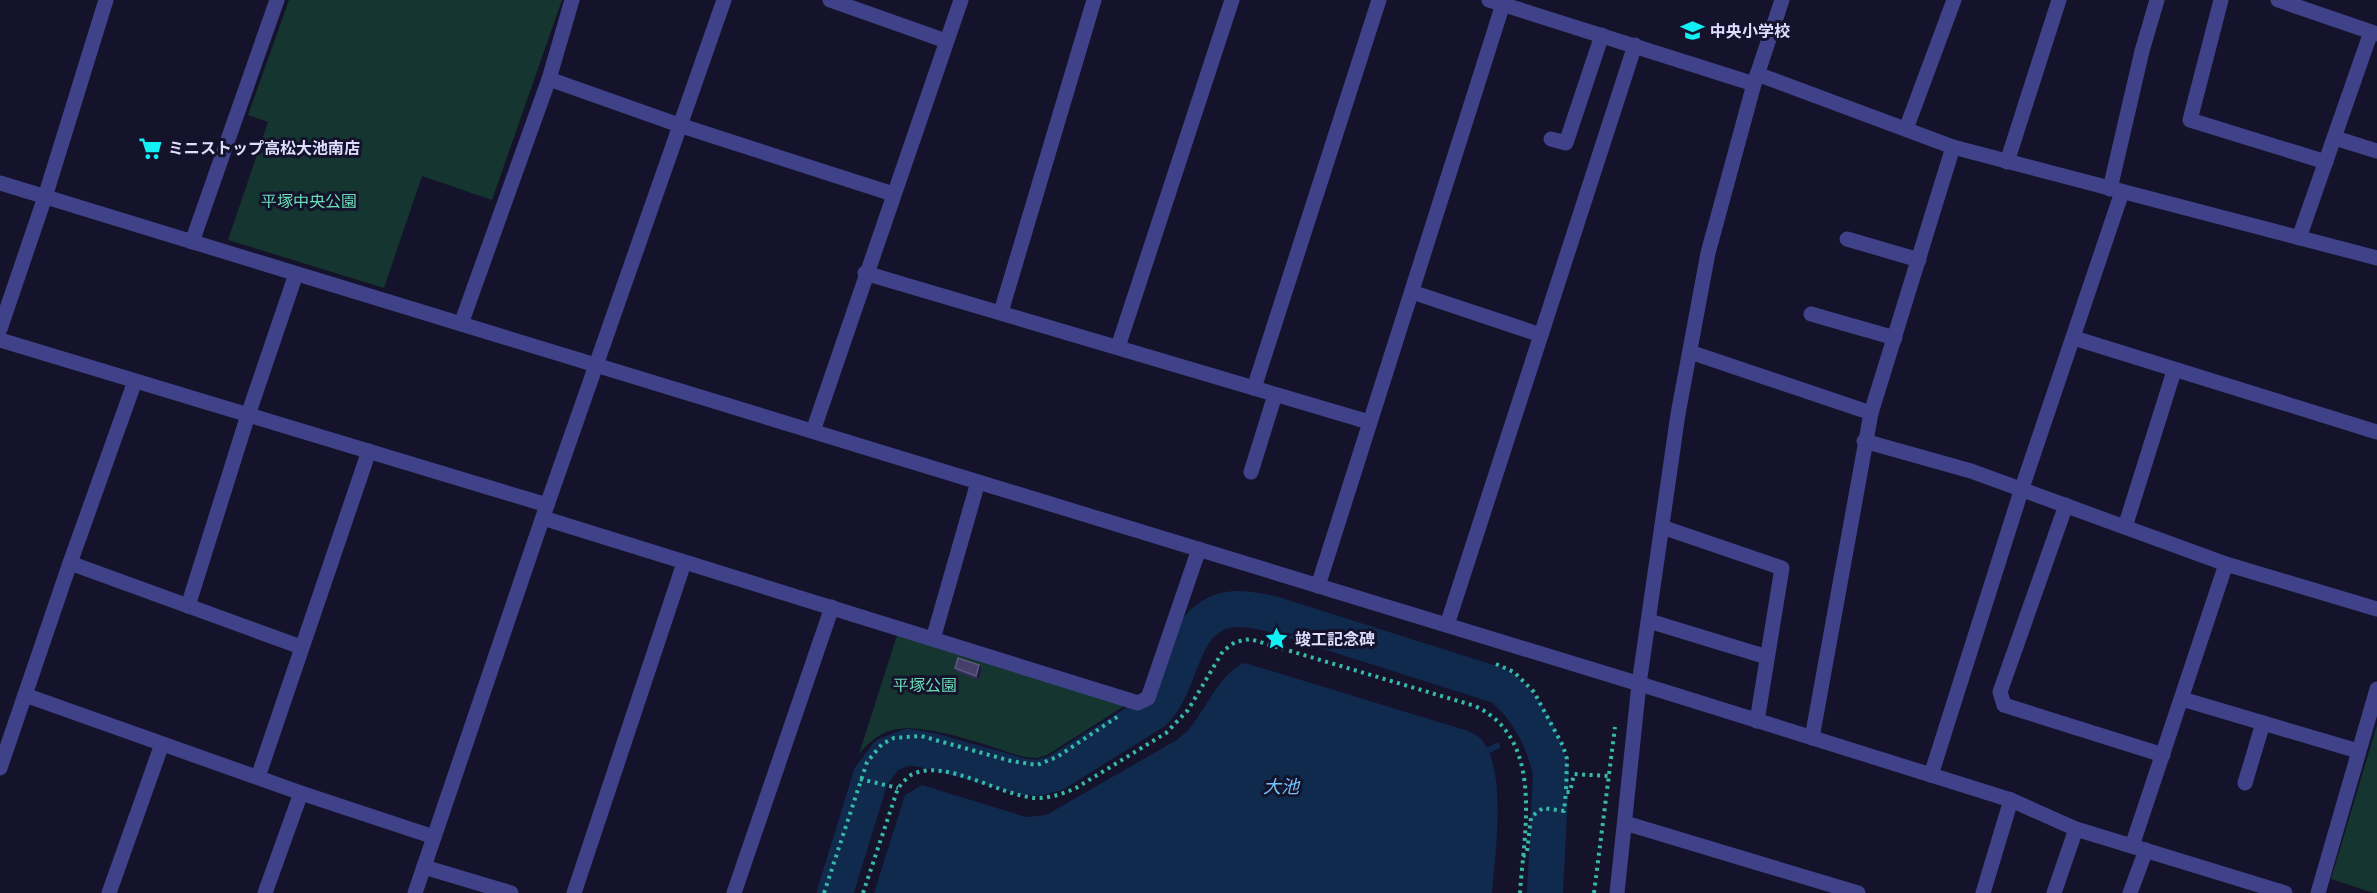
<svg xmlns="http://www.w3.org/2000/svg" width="2377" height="893" font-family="'Golos Text','Noto Sans JP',sans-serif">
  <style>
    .park { fill: #153531 }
    .water { fill: #0f2a4d }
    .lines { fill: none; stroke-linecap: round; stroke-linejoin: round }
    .stream { stroke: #0f2a4d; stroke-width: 6 }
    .river { stroke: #0f2a4d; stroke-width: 36 }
    .path { stroke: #36b9a7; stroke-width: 4; stroke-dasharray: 3 4.5; stroke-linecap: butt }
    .minor { stroke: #3f4288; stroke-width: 15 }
    .wall { fill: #322c58 }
    .shaded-wall { fill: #1f1a3e }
    .building { fill: #453f69; stroke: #5d5881; stroke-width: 1.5 }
    .labels { text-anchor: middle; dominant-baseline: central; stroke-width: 6; stroke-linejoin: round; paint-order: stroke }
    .poi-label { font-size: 16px; font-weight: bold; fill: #dfddfe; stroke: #15122b; text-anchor: start }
    .park-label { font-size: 16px; fill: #6addb7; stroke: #15122b }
    .water-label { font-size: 18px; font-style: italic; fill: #70c4f9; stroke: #15122b }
  </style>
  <rect width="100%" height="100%" fill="#15122b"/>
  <g class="park">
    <path d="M289,0h273l-70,200 -70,-24 -38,112 -156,-48 40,-118 -20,-7z"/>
    <path d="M898,632l231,71 -82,52 -10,3 -13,-1c-33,-10 -100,-36 -132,-27 -14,4 -24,13 -33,24z"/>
    <path d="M2377,725v168h-3l-43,-14z"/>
  </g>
  <path class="water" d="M1245,663l223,68c3,2 9,4 12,7 28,29 15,117 12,155h-618l31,-98 17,-10 104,32 20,-2 129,-74c5,-4 11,-8 15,-13 15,-18 33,-59 55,-65z"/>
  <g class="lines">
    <g class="stream">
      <path d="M1523,732l10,-6"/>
      <path d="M1487,751l10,-5"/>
    </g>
    <path class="river" d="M835,893l36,-117 16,-21 21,-8 24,4 92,26 14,1 18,-5 99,-62c29,-31 24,-90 72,-101 13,-3 29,1 42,3l231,73c27,21 43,53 51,86l-6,121"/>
    <g class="path">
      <path d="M1496,664l18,8 20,20 29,54 4,13 -1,33"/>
      <path d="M860,779l38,9"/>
      <path d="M1523,857l4,-5 4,-35 12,-9 21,3 2,-19h4l4,-18 35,2"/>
      <path d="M824,893l43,-131 15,-18 12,-6 27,-2 90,25 26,4 20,-8 63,-42"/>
      <path d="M863,893l35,-105c4,-4 8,-10 13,-13 33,-18 89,21 125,23 14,0 27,-4 40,-10l90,-55 22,-23 35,-59 12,-9 15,-3 225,67c70,33 49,124 45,187"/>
      <path d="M1594,893l21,-166"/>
    </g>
    <g class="minor">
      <path d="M830,0l116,41"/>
      <path d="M1489,0l265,84"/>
      <path d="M2221,0l-31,120 136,42"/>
      <path d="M2278,0l99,34"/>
      <path d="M1757,74l196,73 424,111"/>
      <path d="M549,79l130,46 214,69"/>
      <path d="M1906,129l48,-129"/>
      <path d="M2335,138l42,13"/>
      <path d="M1551,139l15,4 36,-108"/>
      <path d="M2007,162l52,-162"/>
      <path d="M0,183l1669,510 342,107 65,29 209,64"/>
      <path d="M2110,189l32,-138 15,-51"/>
      <path d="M2299,238l72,-206"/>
      <path d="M1847,239l72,21"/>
      <path d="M192,242l85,-242"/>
      <path d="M865,273l504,149"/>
      <path d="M1412,292l129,43"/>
      <path d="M1001,312l93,-312"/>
      <path d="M1811,314l84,24"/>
      <path d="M461,324l88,-245 23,-79"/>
      <path d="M0,329l45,-132 61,-197"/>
      <path d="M2074,338l303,94"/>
      <path d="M0,340l547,165"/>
      <path d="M1118,347l114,-347"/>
      <path d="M1690,352l181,61"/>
      <path d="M1254,388l125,-388"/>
      <path d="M813,431l148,-431"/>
      <path d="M1864,441l107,30 255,93 151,45"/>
      <path d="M1251,472l24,-77"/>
      <path d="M2066,505l-66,187 4,13 159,50"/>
      <path d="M543,518l595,185 10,-5 51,-149"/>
      <path d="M1662,527l120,41 -25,153"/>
      <path d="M2125,527l49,-156"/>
      <path d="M70,563l231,84"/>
      <path d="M1318,586l185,-582"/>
      <path d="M188,606l60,-191 48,-141"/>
      <path d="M1649,621l118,36"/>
      <path d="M1447,625l188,-580"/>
      <path d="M933,639l45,-157"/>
      <path d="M25,695l276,98 133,44"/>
      <path d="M2182,699l176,52"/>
      <path d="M1812,738l59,-325 82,-266"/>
      <path d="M0,768l70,-205 65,-182"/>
      <path d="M1931,775l91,-287 100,-296"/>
      <path d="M258,777l111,-326"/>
      <path d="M2245,783l18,-60"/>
      <path d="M1625,823l233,70"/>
      <path d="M2132,846l94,-282"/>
      <path d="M424,867l87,26"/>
      <path d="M109,893l53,-149"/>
      <path d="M265,893l36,-100"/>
      <path d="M415,893l132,-388 177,-505"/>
      <path d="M574,893l110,-330"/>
      <path d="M734,893l98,-286"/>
      <path d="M1617,893l22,-209 39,-270 30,-161 46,-169 28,-84"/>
      <path d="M1983,893l28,-93"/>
      <path d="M2054,893l22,-64"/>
      <path d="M2130,893l16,-43"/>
      <path d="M2318,893l59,-204"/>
    </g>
  </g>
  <path class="wall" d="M979,665l3,4 -4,11 -21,-8 -2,-4z"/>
  <path class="shaded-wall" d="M979,665l3,4 -4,11 -2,-4z"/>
  <path class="building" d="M958,658l21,7 -3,11 -21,-8z"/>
  <defs>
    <symbol id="school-bare" viewBox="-9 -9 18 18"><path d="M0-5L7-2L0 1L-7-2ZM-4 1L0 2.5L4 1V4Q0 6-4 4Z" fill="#12f0f6" stroke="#15122b" stroke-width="2.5" paint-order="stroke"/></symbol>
    <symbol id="supermarket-bare" viewBox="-9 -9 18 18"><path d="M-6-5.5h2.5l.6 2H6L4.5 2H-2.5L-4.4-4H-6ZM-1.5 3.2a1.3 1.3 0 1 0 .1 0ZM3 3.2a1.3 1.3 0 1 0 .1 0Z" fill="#12f0f6" stroke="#15122b" stroke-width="2.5" paint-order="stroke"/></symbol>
    <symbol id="sight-bare" viewBox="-9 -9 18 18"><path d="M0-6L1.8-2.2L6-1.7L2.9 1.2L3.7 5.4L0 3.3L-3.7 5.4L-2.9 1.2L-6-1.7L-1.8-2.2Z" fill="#12f0f6" stroke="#15122b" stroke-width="2.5" paint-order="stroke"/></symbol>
  </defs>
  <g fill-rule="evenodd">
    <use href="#school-bare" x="1676" y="14" width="33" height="33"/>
    <use href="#supermarket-bare" x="134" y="132" width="33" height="33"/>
    <use href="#sight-bare" x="1260" y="622" width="33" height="33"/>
  </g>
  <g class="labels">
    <g class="poi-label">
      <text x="1710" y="31">中央小学校</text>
      <text x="168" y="148">ミニストップ高松大池南店</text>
      <text x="1295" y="639">竣工記念碑</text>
    </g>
    <g class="park-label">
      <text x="309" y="201">平塚中央公園</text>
      <text x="925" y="685">平塚公園</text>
    </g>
    <g class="water-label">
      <text x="1281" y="786">大池</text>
    </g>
  </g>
</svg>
